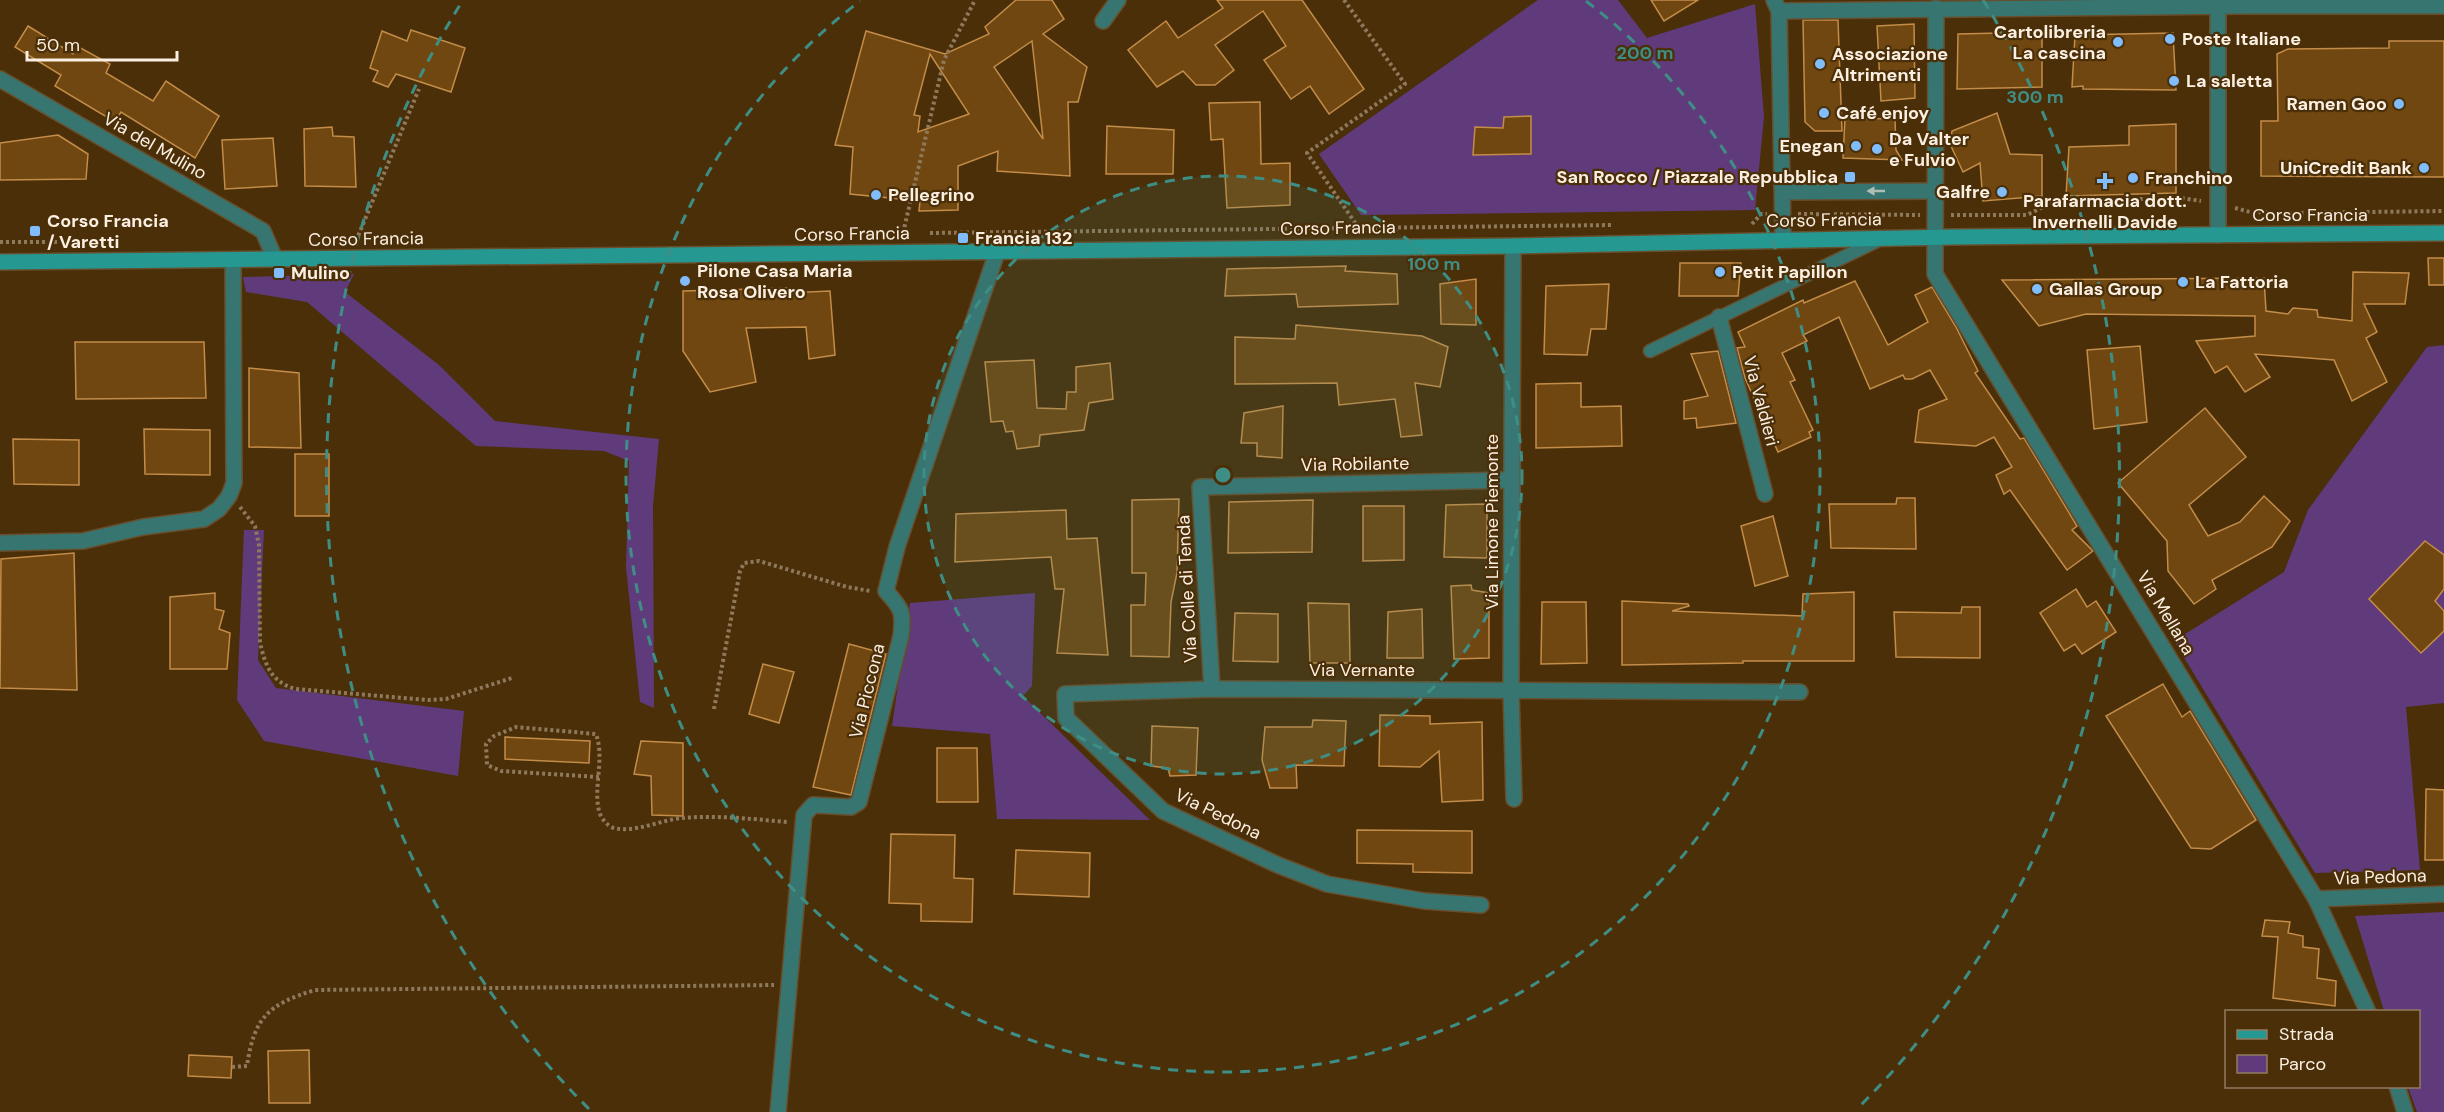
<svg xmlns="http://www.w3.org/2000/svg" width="2444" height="1112" font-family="'DM Sans',sans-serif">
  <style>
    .green { fill: #603b7b }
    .building { fill: #704710; stroke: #c38c49; stroke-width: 1.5; fill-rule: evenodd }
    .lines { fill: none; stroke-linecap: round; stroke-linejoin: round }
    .service-casing { stroke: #674e2c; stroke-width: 15 }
    .minor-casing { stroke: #674e2c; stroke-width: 18 }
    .secondary-casing { stroke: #674e2c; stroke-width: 18 }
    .path { stroke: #8f795c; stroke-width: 4; stroke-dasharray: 3 3; stroke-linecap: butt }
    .service { stroke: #377571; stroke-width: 12 }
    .minor { stroke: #377571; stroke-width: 15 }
    .secondary { stroke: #259891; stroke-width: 15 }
    .oneway { fill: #adbeb5 }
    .ring { fill: none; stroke: #3e8e85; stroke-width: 3; stroke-dasharray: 10 8 }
    .poi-dot { fill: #80bdfa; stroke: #4b2f09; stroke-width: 2 }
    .labels { text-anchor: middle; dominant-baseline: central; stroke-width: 4.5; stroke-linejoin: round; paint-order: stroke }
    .poi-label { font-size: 18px; font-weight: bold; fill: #fbefe2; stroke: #4b2f09; text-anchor: start }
    .street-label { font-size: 18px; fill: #fbefe2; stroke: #4b2f09 }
    .centre { fill: #3e8e85; stroke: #4b2f09; stroke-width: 3 }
    .ring-label { font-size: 18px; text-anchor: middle; font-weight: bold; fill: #3e8e85; stroke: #4b2f09; stroke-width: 4.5; stroke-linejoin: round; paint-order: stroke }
  </style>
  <rect width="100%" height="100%" fill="#4b2f09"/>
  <g class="green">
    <path d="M1538,0h80l29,38 108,-34 9,113 -9,93 -394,5 -42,-61z"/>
    <path d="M354,274l-9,18 94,73 56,56 164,18 -6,67 1,202 -14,-6 -14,-135 3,-106 -25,-10 -128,-5 -169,-144 -61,-10 -3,-15z"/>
    <path d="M2444,345v358l-38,4 14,163 -105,3 -141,-232 110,-69 24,-62 119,-163z"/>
    <path d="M244,530h20l-6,130 18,28 188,23 -6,65 -194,-35 -27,-41z"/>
    <path d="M1035,593l-3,93 -9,10 127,124 -153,-1 -7,-85 -98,-8 18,-123z"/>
    <path d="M2444,912v200h-27l-9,-25 10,-1v-74l-34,-1 -29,-95z"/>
  </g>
  <g class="building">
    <path d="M1016,0h36l12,19 -21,15 44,33 -9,35h-10l2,74 -73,-5 1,-20 -40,15v44l-39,1 1,-10 -70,-7 3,-47 -18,-2 31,-114 79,23 44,-20 -4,-7zM1032,41l11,98 -49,-72zM930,54l39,60 -51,18 2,-16 -6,-1z"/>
    <path d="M1217,0h85l62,89 -35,25 -19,-28 -19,13 -27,-39 22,-14 -23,-35 -48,34 19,25 -19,15h-19l-13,-14 -26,16 -29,-37 38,-29 12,17 45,-30z"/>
    <path d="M1651,0h47l-34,21z"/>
    <path d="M1803,20h35l4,111h-27l-10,-9z"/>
    <path d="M1914,24l1,74 -34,3 -4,-75z"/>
    <path d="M28,26l45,28 4,-8 33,18 -4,9 47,28 13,-20 53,35 -24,42 -74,-46 -6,10 -60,-36 6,-11 -46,-28z"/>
    <path d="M411,30l54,18 -14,44 -55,-18 -8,13 -15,-6 5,-10 -8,-3 12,-37 25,10z"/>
    <path d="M2042,32v55l-85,2 1,-55z"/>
    <path d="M2173,33l3,57 -93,-1v-3l-11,1 3,-52z"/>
    <path d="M2389,41h55v136l-183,-1v-55h17l-1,-67 11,-5 101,-1z"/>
    <path d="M1260,102l1,62 29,-1v42l-63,3 -4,-69 -12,1 -2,-37z"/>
    <path d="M1997,113l13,41 32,1v41l-59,5 -3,-38 -17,9 -13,-28 2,-13z"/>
    <path d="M1531,116v38l-58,1 2,-28 28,1 1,-11z"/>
    <path d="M1845,118l50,1 1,31 6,10 -59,-2z"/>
    <path d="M2176,124v69l-110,3 3,-49 60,-2v-19z"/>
    <path d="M1107,126l67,4 -1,44h-67z"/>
    <path d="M332,127l1,9 21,1 2,50 -51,-1 -1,-57z"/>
    <path d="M58,135l30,19 -2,25 -86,1v-37z"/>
    <path d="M273,138l4,48 -52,3 -3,-49z"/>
    <path d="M2428,258h16v27h-15z"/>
    <path d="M1680,263h61l-3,33h-59z"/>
    <path d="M1346,266l-1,5 52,3 1,30 -100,3 -2,-13 -71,2 2,-27z"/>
    <path d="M2353,272l56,1 -4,31h-41l13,28 -11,6 21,44 -35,19 -18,-41 -79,-6 15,23 -25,15 -18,-26 -12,7 -19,-32 59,-5v-20l-169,-2 -47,12 -37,-46 262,-2 2,33 22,3 5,-6 24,2 1,7 34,4z"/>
    <path d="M1476,279v46l-35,-1 -1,-40z"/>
    <path d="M1855,281l33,64 40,-23 -13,-27 17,-8 24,40 22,44 -3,2 45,66 4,-1 53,88 -5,4 21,21 -26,19 -57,-80 -6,4 -8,-19 16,-8 -18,-30 -18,9 -61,-4 4,-32 28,-11 -17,-29 -18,9h-7l-2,-4 -33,14 -31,-72 -36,18 4,6 -25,12 13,27 -5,2 23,48 -4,2 2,5 -33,15 -33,-74 -8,-30 8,-1 -7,-15 65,-32 1,3z"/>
    <path d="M1609,284l-3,45h-15l-4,26 -43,-1 2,-68z"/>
    <path d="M787,288l-1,5 44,-2 5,64 -26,4 -3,-32 -60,1 10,54 -46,10 -27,-41v-60z"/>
    <path d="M1296,325l126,11 26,11 -8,40 -25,-4 7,52 -21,2 -6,-38 -56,6 -2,-22 -102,1v-47l60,2z"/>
    <path d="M75,342h129l2,56 -130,1z"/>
    <path d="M2140,346l7,76 -53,7 -7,-79z"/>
    <path d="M1718,351l18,72 -39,5 -1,-10 -12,1v-18l24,-5 -17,-42z"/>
    <path d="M1034,360l3,48 29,1 1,-17h9v-25l34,-4 3,36 -24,4 -5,27 -44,5 -1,11 -22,3 -4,-18 -7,1 -3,-11 -12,1 -6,-60z"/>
    <path d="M249,368l50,5 2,75 -52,-1z"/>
    <path d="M1581,383v24l40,-1 1,40 -86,2v-64z"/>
    <path d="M1283,406l-1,52 -25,-2v-13h-16l3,-30z"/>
    <path d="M2205,408l41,49 -57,48 19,31 32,-14 24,-26 26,25 -18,26 -60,33 4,9 -22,15 -26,-33 -1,-30 -49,-58z"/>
    <path d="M144,429l66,1v45l-65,-1z"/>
    <path d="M13,439l66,1v45l-65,-1z"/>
    <rect x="295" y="454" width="34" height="62"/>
    <path d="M1897,498h18l1,51 -85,-1 -2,-44h67z"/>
    <path d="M1179,499l-2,74 -6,29 -2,55 -38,-1v-51h14l1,-32h-14v-73z"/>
    <path d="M1313,500l-1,52 -84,1 1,-51z"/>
    <path d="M1487,504v54l-43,-1 2,-52z"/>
    <path d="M1363,506h41v54l-41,1z"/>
    <path d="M1066,510l1,29 30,-1 11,117 -51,-2 7,-64h-9l-4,-32 -96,5 1,-48z"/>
    <path d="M1773,516l15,60 -33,10 -14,-60z"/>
    <path d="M2425,541l19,14v34l-9,12 9,10v20l-23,22 -52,-54z"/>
    <path d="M74,553l3,137 -77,-2 1,-129z"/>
    <path d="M1471,585l1,5 17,3v65l-35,1 -3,-73z"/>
    <path d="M2076,589l11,18 9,-6 20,31 -34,22 -7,-10 -11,7 -24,-38z"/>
    <path d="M1854,592v69h-111v2l-121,2v-64l66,3 1,2 -17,5 130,5 1,-22z"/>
    <path d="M215,593v16l9,2 -5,18 11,4 -3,36h-57v-72z"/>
    <path d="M1542,602h44l1,61 -46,1z"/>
    <path d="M1308,603l41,1 1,59h-40z"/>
    <path d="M1962,607h18v51l-84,-1 -2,-45 67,1z"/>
    <path d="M1422,609l1,49h-36l1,-46z"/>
    <path d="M1235,613l43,1v48l-45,-1z"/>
    <path d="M849,644l37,10 -35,141 -38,-8z"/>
    <path d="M763,664l31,8 -15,51 -30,-9z"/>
    <path d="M2163,684l19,33 8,-6 66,109 -45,29 -20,-1 -85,-132z"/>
    <path d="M1380,715l50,1v8l52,-2 1,78 -41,2 -3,-51 -19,16 -41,-1z"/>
    <path d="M1313,720l33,1 -2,45 -48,-1 1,23h-27l-8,-28 3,-33h47z"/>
    <path d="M1152,726l46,2 -2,47 -26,1 -2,-8 -17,-2z"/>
    <path d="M505,737l85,4 -1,22 -84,-4z"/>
    <path d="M641,741l42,2v73l-31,-1 -1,-39 -17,-2z"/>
    <path d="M937,748h40l1,54h-41z"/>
    <path d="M2426,789l18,1v70h-19z"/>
    <path d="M1357,830l115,1v42l-59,-1v-8l-56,-1z"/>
    <path d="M891,834l64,1 -1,43 19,1 -1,43 -51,-1v-17l-32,-1z"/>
    <path d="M1016,850l74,3 -1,44 -75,-3z"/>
    <path d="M2265,920l25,2 -2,11 15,3v11l16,2 -2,29 19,3 -1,25 -62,-8 5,-61 -16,-1z"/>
    <path d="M309,1050l1,53h-41l-1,-52z"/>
    <path d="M189,1055l43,2 -1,21 -43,-2z"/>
  </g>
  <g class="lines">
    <defs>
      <path id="service" d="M1650,351l231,-112"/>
      <g id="minor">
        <path d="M1774,0l5,11 4,229"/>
        <path d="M2218,6v229"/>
        <path d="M1936,8l-1,266 381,625 52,113"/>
        <path d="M1779,11l465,-5h200"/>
        <path d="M1103,21l15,-21"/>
        <path d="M0,79l263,152 12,28"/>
        <path d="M1783,192l151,-1"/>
        <path d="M1513,246l-2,444 3,109"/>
        <path d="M1719,317l46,177"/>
        <path d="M0,543l83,-2 60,-14 61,-8 15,-10 10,-13 5,-13 -1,-223"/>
        <path d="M1212,689l-12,-202 312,-7"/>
        <path d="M2316,899l128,-5"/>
        <path d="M1481,905l-57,-4 -97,-17 -49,-19 -115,-54 -97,-93 -1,-24 147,-5 588,3"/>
        <path d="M2397,1086l8,26"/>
        <path d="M778,1112l26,-297 9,-10 38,2 8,-5 42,-166c3,-24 1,-27 -15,-45l11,-44 100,-295"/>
      </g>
      <path id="secondary" d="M0,262l1513,-16 440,-9 491,-4"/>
    </defs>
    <use href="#service" class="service-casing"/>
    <use href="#minor" class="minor-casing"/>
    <use href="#secondary" class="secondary-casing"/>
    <g class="path">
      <path d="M1344,0l61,84 -98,69 51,74"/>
      <path d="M2235,208l15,4 44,1 150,-2"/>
      <path d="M1798,214l122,1"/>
      <path d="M1951,215h76l28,-14 126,-3 20,3"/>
      <path d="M1752,224l9,-10h6"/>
      <path d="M903,233l41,-173 31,-60"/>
      <path d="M930,233l683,-8"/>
      <path d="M356,241l63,-152"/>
      <path d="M0,242h62"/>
      <path d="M240,507l15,19 4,19 1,98c6,24 11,38 35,46l133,11 18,-1 66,-21"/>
      <path d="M714,709l26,-138 4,-8 15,-2 88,26 23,4"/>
      <path d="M599,777l-98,-6 -14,-6 -1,-21 8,-8 22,-9 80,7c9,25 -3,52 3,77 2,7 8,15 15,17 21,5 47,-8 68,-10 35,-3 70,1 105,4"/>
      <path d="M232,1067l15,-1c7,-49 22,-62 68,-76l459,-5"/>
    </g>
    <use href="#service" class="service"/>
    <use href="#minor" class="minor"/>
    <use href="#secondary" class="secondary"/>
  </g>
  <defs><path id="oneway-solid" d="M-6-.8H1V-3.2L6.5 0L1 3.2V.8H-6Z" transform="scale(1.5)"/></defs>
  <use class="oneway" href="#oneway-solid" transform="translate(1876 191) rotate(180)"/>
  <circle cx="1223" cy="475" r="299" fill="#3e8e85" fill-opacity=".12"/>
  <g class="ring">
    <circle cx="1223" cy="475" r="299"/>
    <path d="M1586 1A597 597 0 1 1 860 1"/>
    <path d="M589 1109A896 896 0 0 1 463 0M1983 0A896 896 0 0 1 1857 1109"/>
  </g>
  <g class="poi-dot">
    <circle cx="2170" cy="39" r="6"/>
    <circle cx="2118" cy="42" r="6"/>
    <circle cx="1820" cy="64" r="6"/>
    <circle cx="2174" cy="81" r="6"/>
    <circle cx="2399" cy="104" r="6"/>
    <circle cx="1824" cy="113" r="6"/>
    <circle cx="1856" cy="146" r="6"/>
    <circle cx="1877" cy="149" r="6"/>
    <circle cx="2424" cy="168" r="6"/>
    <rect x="1844" y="171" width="12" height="12" rx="3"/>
    <circle cx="2133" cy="178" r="6"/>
    <path d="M2102 172h6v6h6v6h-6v6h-6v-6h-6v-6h6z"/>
    <circle cx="2002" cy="192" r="6"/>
    <circle cx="876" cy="195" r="6"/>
    <rect x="29" y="225" width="12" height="12" rx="3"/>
    <rect x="957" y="232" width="12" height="12" rx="3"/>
    <circle cx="1720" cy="272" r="6"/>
    <rect x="273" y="267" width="12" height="12" rx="3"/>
    <circle cx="685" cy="281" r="6"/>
    <circle cx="2183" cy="282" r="6"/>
    <circle cx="2037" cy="289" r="6"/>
  </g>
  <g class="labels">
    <g class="poi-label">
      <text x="2106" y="32" text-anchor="end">Cartolibreria<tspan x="2106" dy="21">La cascina</tspan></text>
      <text x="2182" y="39">Poste Italiane</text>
      <text x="1832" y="54">Associazione<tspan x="1832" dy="21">Altrimenti</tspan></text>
      <text x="2186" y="81">La saletta</text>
      <text x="2387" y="104" text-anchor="end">Ramen Goo</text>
      <text x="1836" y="113">Café enjoy</text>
      <text x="1889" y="139">Da Valter<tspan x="1889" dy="21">e Fulvio</tspan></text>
      <text x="1844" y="146" text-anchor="end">Enegan</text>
      <text x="2412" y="168" text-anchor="end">UniCredit Bank</text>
      <text x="1838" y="177" text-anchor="end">San Rocco / Piazzale Repubblica</text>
      <text x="2145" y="178">Franchino</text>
      <text x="1990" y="192" text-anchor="end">Galfre</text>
      <text x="888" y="195">Pellegrino</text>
      <text x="2105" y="201" text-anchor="middle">Parafarmacia dott.<tspan x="2105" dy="21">Invernelli Davide</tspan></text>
      <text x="47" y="221">Corso Francia<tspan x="47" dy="21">/ Varetti</tspan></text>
      <text x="975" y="238">Francia 132</text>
      <text x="697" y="271">Pilone Casa Maria<tspan x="697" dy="21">Rosa Olivero</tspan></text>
      <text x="1732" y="272">Petit Papillon</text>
      <text x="291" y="273">Mulino</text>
      <text x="2195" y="282">La Fattoria</text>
      <text x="2049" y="289">Gallas Group</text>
    </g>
    <g class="street-label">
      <text transform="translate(155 146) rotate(30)">Via del Mulino</text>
      <text x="2310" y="215">Corso Francia</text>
      <text transform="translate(1824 220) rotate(-1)">Corso Francia</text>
      <text transform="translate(1338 228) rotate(-1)">Corso Francia</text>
      <text transform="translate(852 234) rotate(-1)">Corso Francia</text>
      <text transform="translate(366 239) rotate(-1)">Corso Francia</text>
      <text transform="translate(1761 401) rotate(75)">Via Valdieri</text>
      <text transform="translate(1355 464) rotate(-1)">Via Robilante</text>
      <text transform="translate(1492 522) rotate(-90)">Via Limone Piemonte</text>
      <text transform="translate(1187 589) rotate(-93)">Via Colle di Tenda</text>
      <text transform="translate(2166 613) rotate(59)">Via Mellana</text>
      <text x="1362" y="670">Via Vernante</text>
      <text transform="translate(867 691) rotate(-76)">Via Piccona</text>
      <text transform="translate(1218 814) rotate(26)">Via Pedona</text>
      <text transform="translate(2380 877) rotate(-2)">Via Pedona</text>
    </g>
  </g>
  <circle cx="1223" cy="475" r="9" class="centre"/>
  <g class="ring-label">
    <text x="1645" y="59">200 m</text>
    <text x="2035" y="103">300 m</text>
    <text x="1434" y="270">100 m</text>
  </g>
  <rect x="2225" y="1010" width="195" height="78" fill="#4b2f09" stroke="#917c60" stroke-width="1.5"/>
  <rect x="2237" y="1030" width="30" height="9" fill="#259891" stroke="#917c60" stroke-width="1.5"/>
  <text x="2279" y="1040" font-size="18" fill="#fbefe2">Strada</text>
  <rect x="2237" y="1055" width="30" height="18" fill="#603b7b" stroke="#917c60" stroke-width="1.5"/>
  <text x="2279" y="1070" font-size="18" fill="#fbefe2">Parco</text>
  <path d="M27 51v9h150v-9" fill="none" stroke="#fbefe2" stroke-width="3"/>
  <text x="36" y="51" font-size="18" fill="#fbefe2" stroke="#4b2f09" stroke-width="4.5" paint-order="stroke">50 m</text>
</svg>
